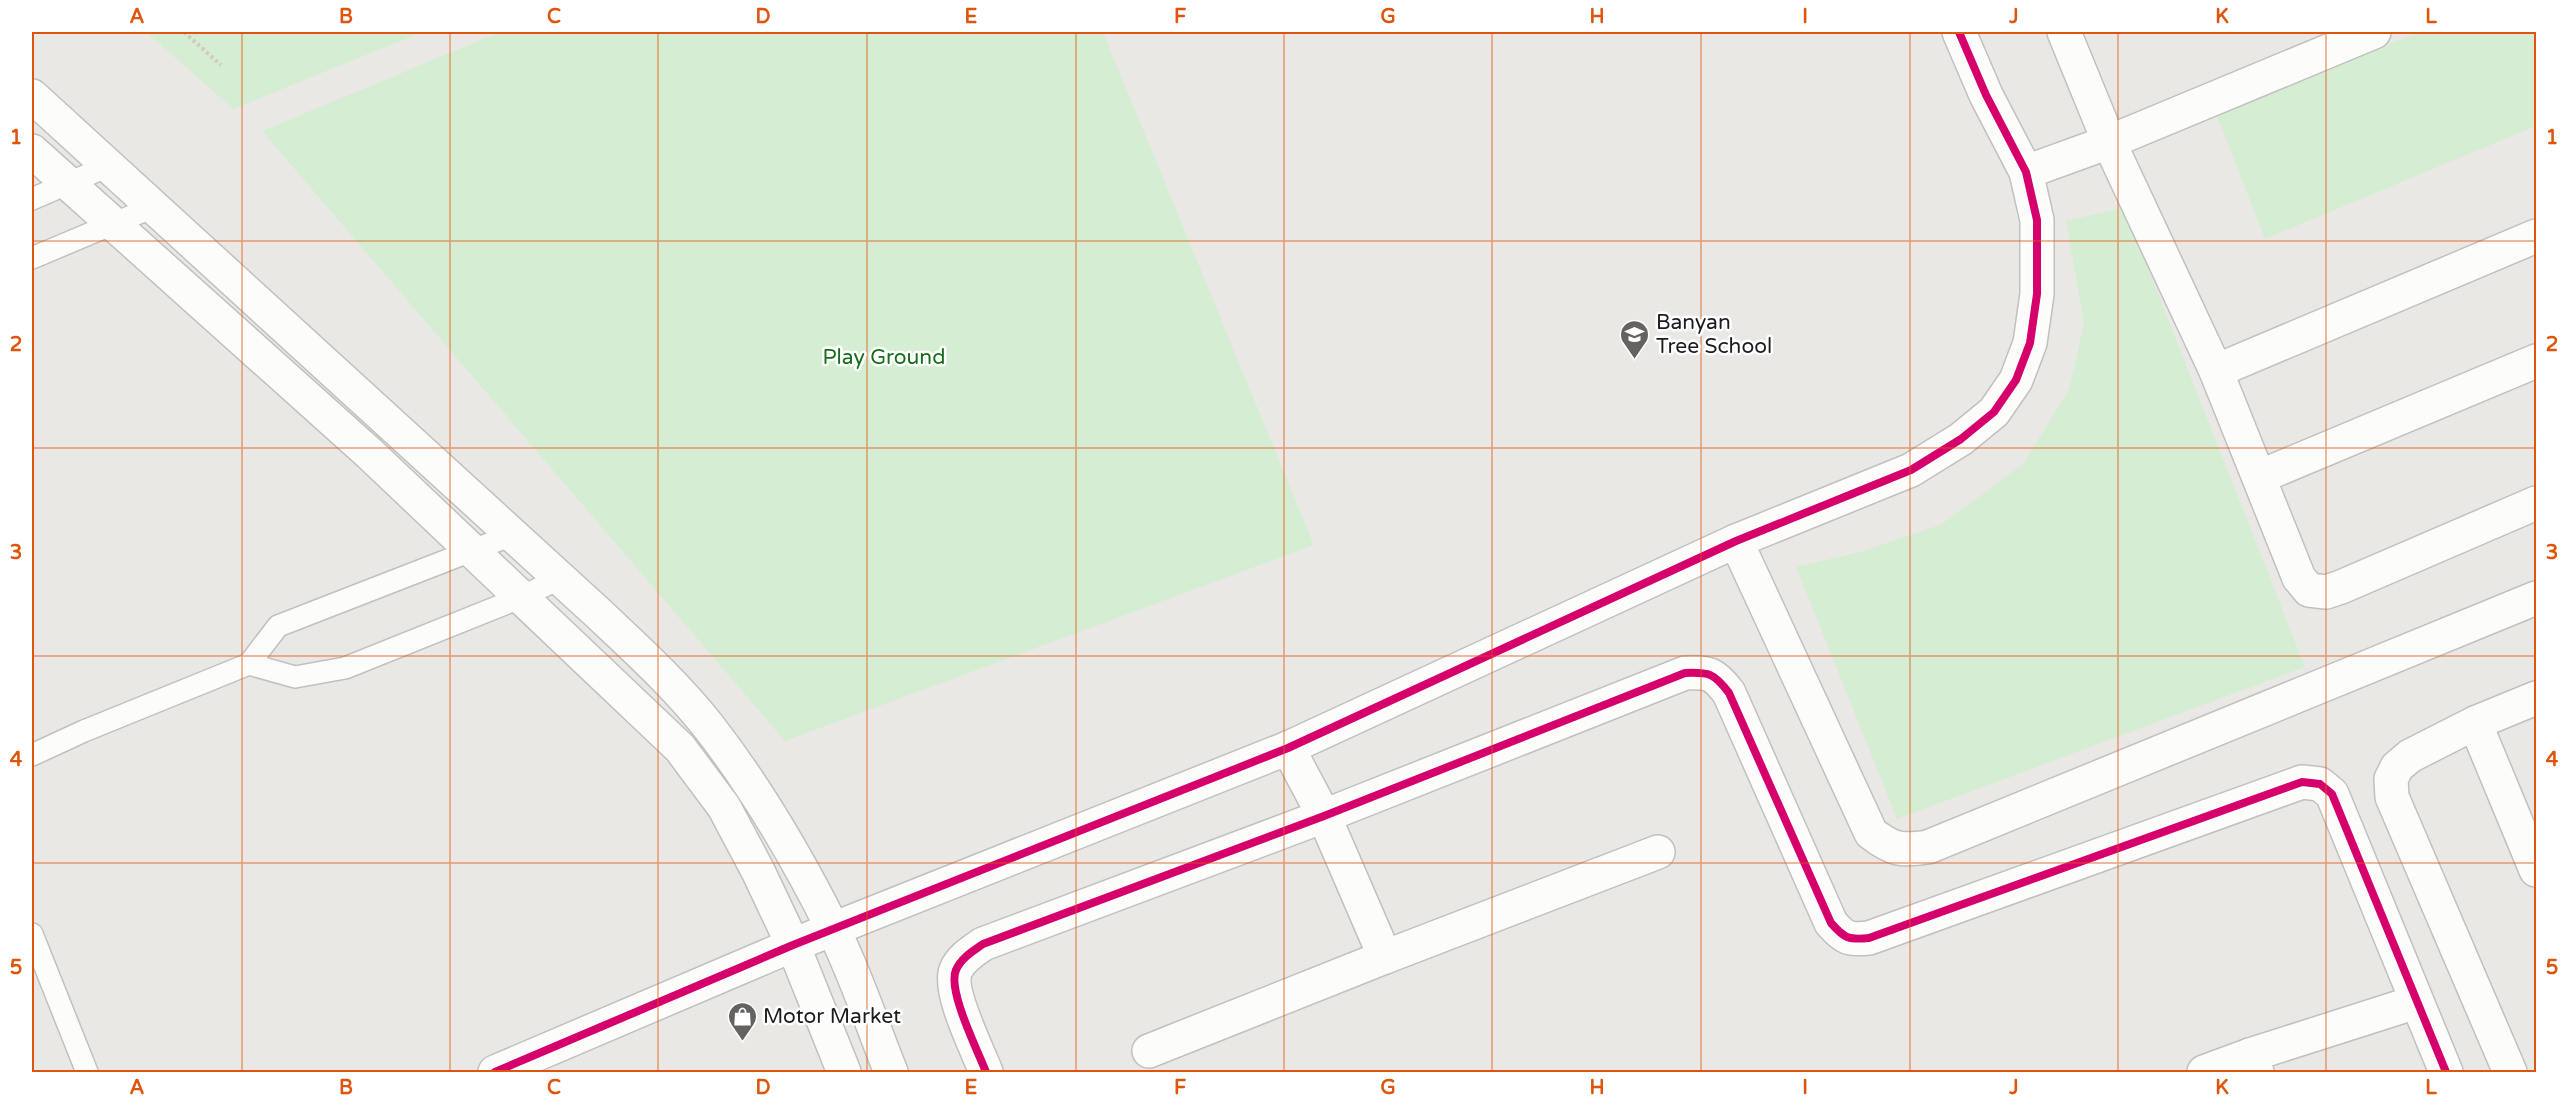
<svg xmlns="http://www.w3.org/2000/svg" width="2568" height="1104" font-family="'Varela Round',sans-serif">
  <style>
    .park { fill: #d5eed3 }
    .lines { fill: none; stroke-linecap: round; stroke-linejoin: round }
    .service-casing { stroke: #c1c0bf; stroke-width: 24 }
    .minor-casing { stroke: #c1c0bf; stroke-width: 36 }
    .tertiary-casing { stroke: #c1c0bf; stroke-width: 36 }
    .path { stroke: #d4c7c6; stroke-width: 4; stroke-dasharray: 3 3; stroke-linecap: butt }
    .service { stroke: #fcfcfb; stroke-width: 21 }
    .minor { stroke: #fcfcfb; stroke-width: 33 }
    .tertiary { stroke: #fcfcfb; stroke-width: 33 }
    .cycleway-casing { stroke: #fff; stroke-width: 11 }
    .cycleway { stroke: #d6006c; stroke-width: 8 }
    .grid { fill: none; stroke: #de560d; stroke-width: 1.5; stroke-opacity: 0.55 }
    .labels { text-anchor: middle; dominant-baseline: central; stroke-width: 5; stroke-linejoin: round; paint-order: stroke }
    .poi-label { font-size: 21px; fill: #1c1c1c; stroke: #fff; text-anchor: start }
    .park-label { font-size: 21px; fill: #176d19; stroke: #fff }
    .neatline { fill: none; stroke: #de560d; stroke-width: 2 }
    .grid-label { font-size: 20px; text-anchor: middle; font-weight: bold; fill: #de560d }
  </style>
  <rect width="100%" height="100%" fill="#eae8e5"/>
  <g class="park">
    <path d="M146,32h277l-190,77z"/>
    <path d="M500,32h603l211,513 -529,196 -523,-610z"/>
    <path d="M2418,32h118v94l-271,113 -48,-122z"/>
    <path d="M2124,207l181,460 -408,152 -101,-252 67,-16 77,-26 83,-61 46,-75 15,-66 -18,-102z"/>
  </g>
  <g class="lines">
    <defs>
      <g id="service">
        <path d="M32,199l76,-33"/>
        <path d="M32,258l121,-51"/>
        <path d="M249,664l46,13 50,-9 177,-71 38,-19"/>
        <path d="M32,755l52,-24 165,-67 29,-38 234,-91"/>
        <path d="M32,934l55,138"/>
      </g>
      <g id="minor">
        <path d="M2064,32l45,110 107,229 83,207 10,12 17,2 15,-5 195,-84"/>
        <path d="M2026,172l83,-30 265,-110"/>
        <path d="M2216,371l320,-135"/>
        <path d="M2259,477l277,-116"/>
        <path d="M1736,541l135,292c22,17 30,18 57,14l608,-249"/>
        <path d="M2475,723l61,147"/>
        <path d="M1385,957l273,-105"/>
        <path d="M1149,1051l236,-94 -61,-141 -36,-68"/>
        <path d="M495,1072l298,-127 495,-197 448,-207 175,-71 50,-31 33,-27 22,-32 14,-37 7,-49v-74l-11,-48 -40,-77 -27,-63"/>
        <path d="M986,1072c-8,-21 -39,-82 -30,-102 5,-12 17,-19 27,-26l341,-128 361,-143c24,-1 29,0 44,20l102,230c14,16 18,17 38,15l433,-156 18,2 12,10 114,278"/>
        <path d="M2204,1072l46,-17"/>
        <path d="M2257,1072l-7,-17 166,-53"/>
        <path d="M2510,1072l-118,-275 -1,-18 6,-12 13,-11 65,-33 61,-25"/>
      </g>
      <g id="tertiary">
        <path d="M32,96l566,517c38,36 78,72 111,114 48,62 89,132 124,202 23,46 39,96 58,143"/>
        <path d="M32,151l337,302 311,295 44,59 34,64 35,74 51,127"/>
      </g>
    </defs>
    <use href="#service" class="service-casing"/>
    <use href="#minor" class="minor-casing"/>
    <use href="#tertiary" class="tertiary-casing"/>
    <path class="path" d="M184,32l37,33"/>
    <use href="#service" class="service"/>
    <use href="#minor" class="minor"/>
    <use href="#tertiary" class="tertiary"/>
    <defs>
      <g id="cycleway">
        <path d="M495,1072l298,-127 495,-197 448,-207 175,-71 50,-31 33,-27 22,-32 14,-37 7,-49v-74l-11,-48 -40,-77 -27,-63"/>
        <path d="M986,1072c-8,-21 -39,-82 -30,-102 5,-12 17,-19 27,-26l341,-128 361,-143c24,-1 29,0 44,20l102,230c14,16 18,17 38,15l433,-156 18,2 12,10 114,278"/>
      </g>
    </defs>
    <use href="#cycleway" class="cycleway-casing"/>
    <use href="#cycleway" class="cycleway"/>
  </g>
  <path class="grid" d="M242,32v1040M450,32v1040M658,32v1040M867,32v1040M1076,32v1040M1284,32v1040M1492,32v1040M1701,32v1040M1910,32v1040M2118,32v1040M2326,32v1040M32,241h2504M32,448h2504M32,656h2504M32,863h2504"/>
  <defs>
    <symbol id="school-pin" viewBox="-11 -11 22 30"><path d="M0 17L-7.5 6A9.5 9.5 0 1 1 7.5 6Z" fill="#646362" stroke="#fff"/><path d="M0-5L7-2L0 1L-7-2ZM-4 1L0 2.5L4 1V4Q0 6-4 4Z" fill="#fff"/></symbol>
    <symbol id="shop-pin" viewBox="-11 -11 22 30"><path d="M0 17L-7.5 6A9.5 9.5 0 1 1 7.5 6Z" fill="#646362" stroke="#fff"/><path d="M-5-2.5h2.3a2.7 3.5 0 0 1 5.4 0H5L5.5 6h-11ZM-1.5-2.5h3a1.5 2.3 0 0 0-3 0Z" fill="#fff"/></symbol>
  </defs>
  <g fill-rule="evenodd">
    <use href="#school-pin" x="1618" y="318" width="33" height="45"/>
    <use href="#shop-pin" x="726" y="1000" width="33" height="45"/>
  </g>
  <g class="labels">
    <g class="poi-label">
      <text x="1656" y="322">Banyan<tspan x="1656" dy="24">Tree School</tspan></text>
      <text x="763" y="1016">Motor Market</text>
    </g>
    <g class="park-label">
      <text x="884" y="357">Play Ground</text>
    </g>
  </g>
  <rect width="2568" height="1104" fill="none" stroke="#ffffff" stroke-width="66"/>
  <rect x="33" y="33" width="2502" height="1038" class="neatline"/>
  <g class="grid-label">
    <text x="137" y="23">A</text>
    <text x="346" y="23">B</text>
    <text x="554" y="23">C</text>
    <text x="763" y="23">D</text>
    <text x="971" y="23">E</text>
    <text x="1180" y="23">F</text>
    <text x="1388" y="23">G</text>
    <text x="1597" y="23">H</text>
    <text x="1805" y="23">I</text>
    <text x="2014" y="23">J</text>
    <text x="2222" y="23">K</text>
    <text x="2431" y="23">L</text>
    <text x="16" y="144">1</text>
    <text x="2552" y="144">1</text>
    <text x="16" y="351">2</text>
    <text x="2552" y="351">2</text>
    <text x="16" y="559">3</text>
    <text x="2552" y="559">3</text>
    <text x="16" y="766">4</text>
    <text x="2552" y="766">4</text>
    <text x="16" y="974">5</text>
    <text x="2552" y="974">5</text>
    <text x="137" y="1094">A</text>
    <text x="346" y="1094">B</text>
    <text x="554" y="1094">C</text>
    <text x="763" y="1094">D</text>
    <text x="971" y="1094">E</text>
    <text x="1180" y="1094">F</text>
    <text x="1388" y="1094">G</text>
    <text x="1597" y="1094">H</text>
    <text x="1805" y="1094">I</text>
    <text x="2014" y="1094">J</text>
    <text x="2222" y="1094">K</text>
    <text x="2431" y="1094">L</text>
  </g>
</svg>
